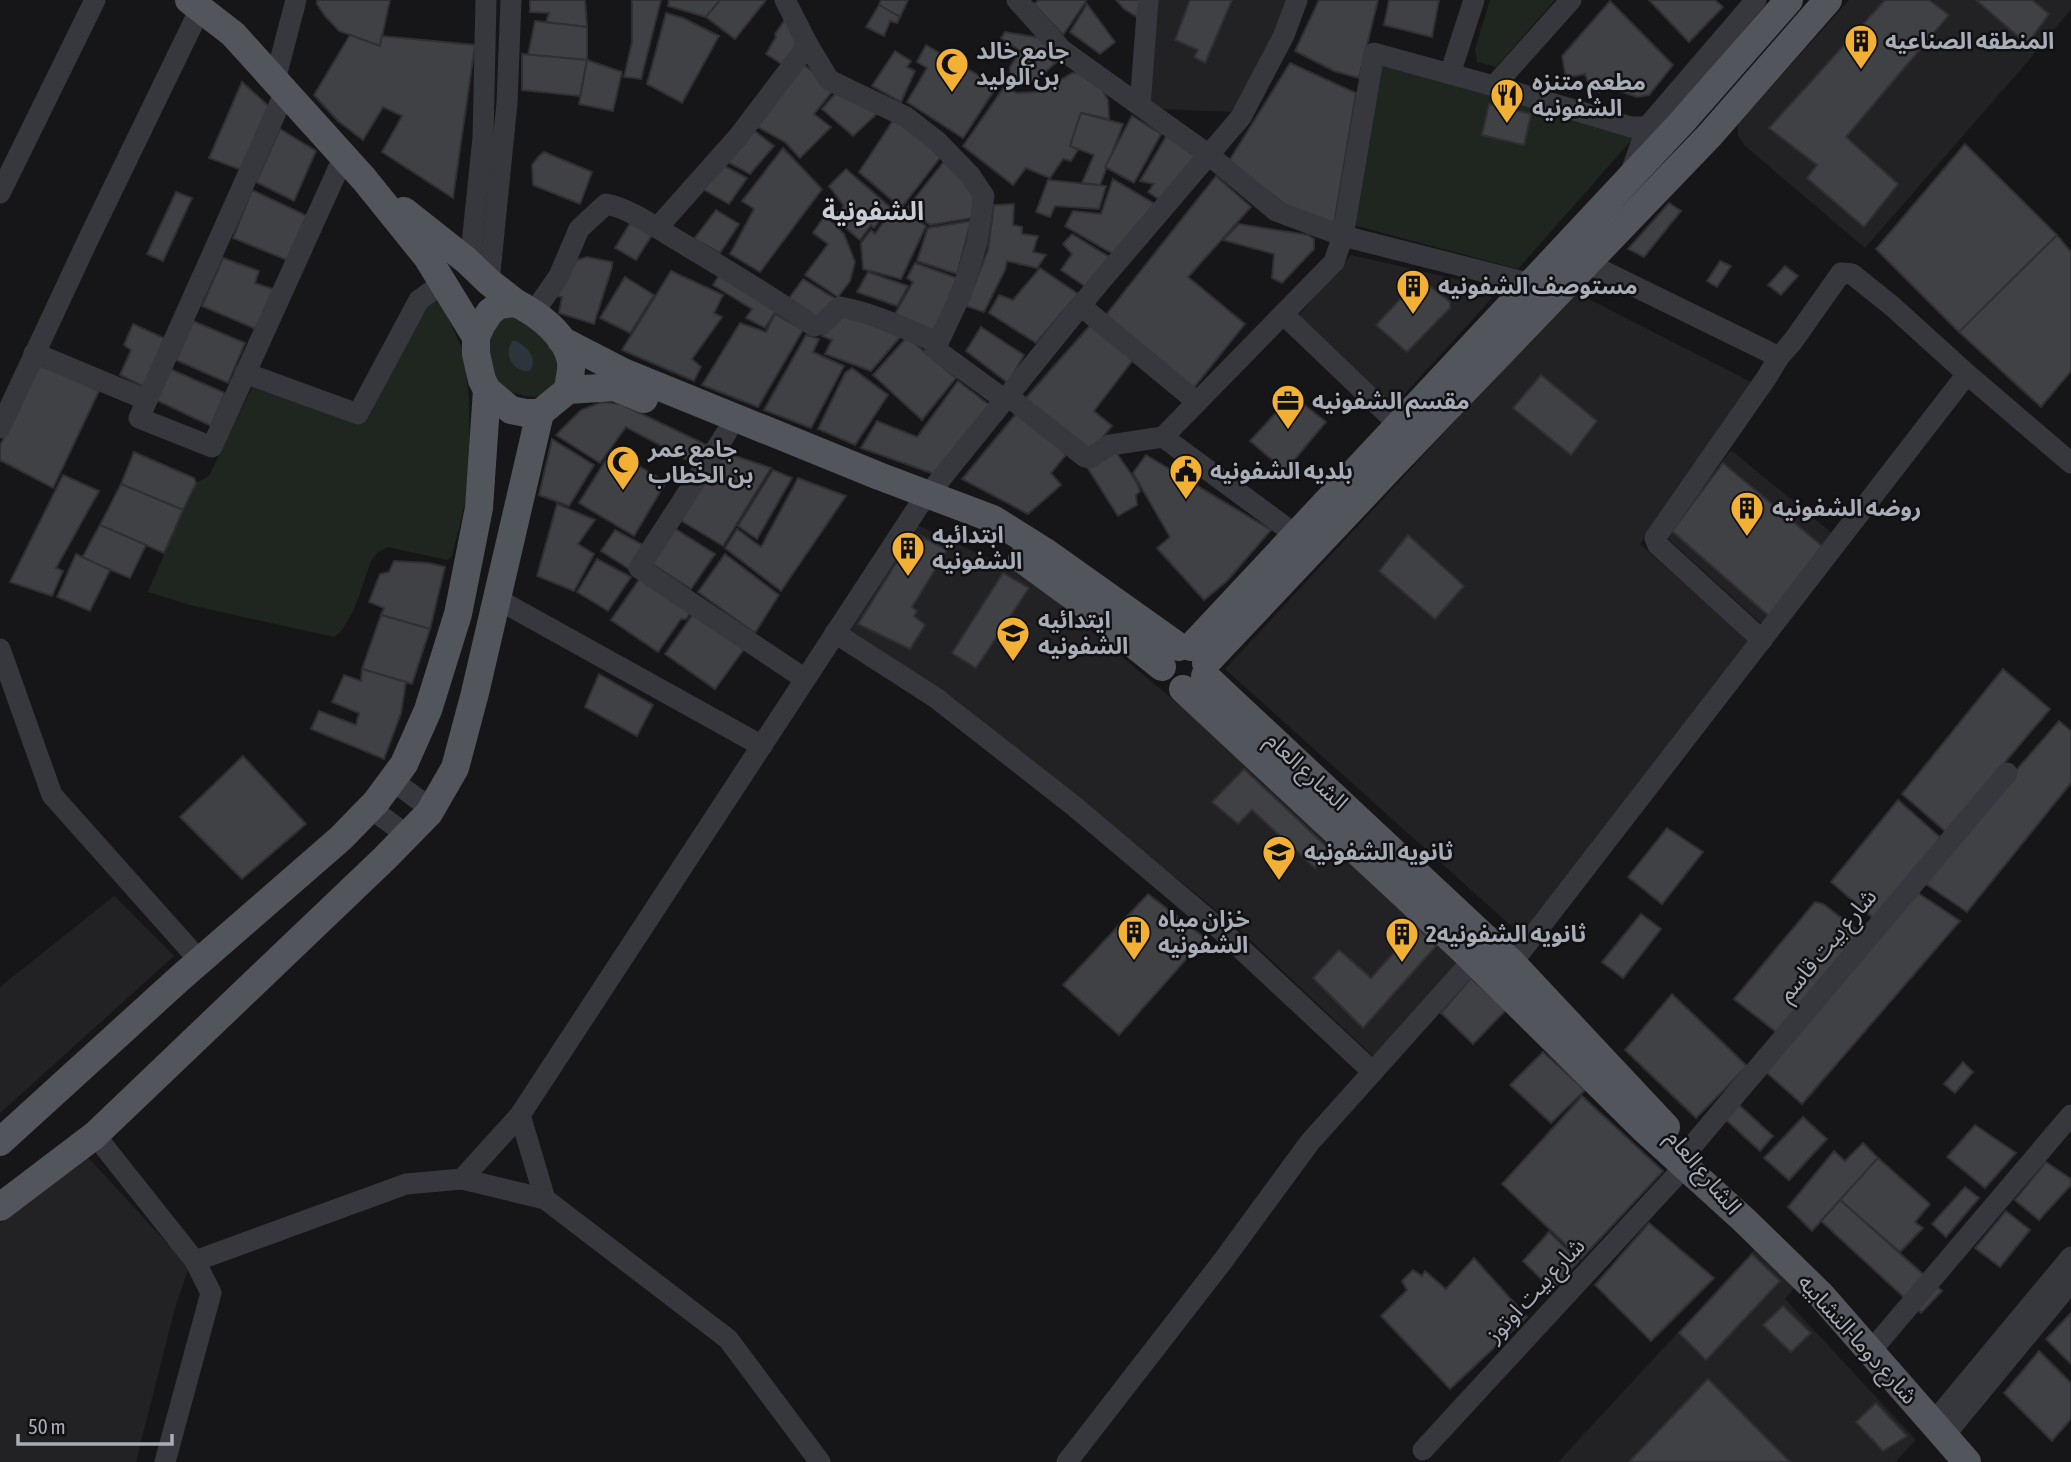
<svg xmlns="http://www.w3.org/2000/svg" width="2071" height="1462" font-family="'Asap Condensed','Noto Sans Arabic',sans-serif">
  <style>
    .built { fill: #222225 }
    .green { fill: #1e261f }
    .water { fill: #2c353c }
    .building { fill: #404145; stroke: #303034; stroke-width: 2 }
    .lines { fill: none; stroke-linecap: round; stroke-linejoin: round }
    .minor { stroke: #37383d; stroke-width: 21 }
    .major { stroke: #53555c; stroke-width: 28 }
    .labels { text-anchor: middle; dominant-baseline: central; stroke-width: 5; stroke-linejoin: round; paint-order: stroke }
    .poi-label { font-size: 23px; font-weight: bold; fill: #a8adb8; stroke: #111113; text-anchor: start }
    .street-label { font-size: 23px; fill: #a8adb8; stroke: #111113 }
    .quarter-label { font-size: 26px; font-weight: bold; fill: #c9ccd4; stroke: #111113 }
  </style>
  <rect width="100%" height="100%" fill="#161618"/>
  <g class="built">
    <path d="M1157,0h132l-47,104 -9,8 -73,-3 -10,-7z"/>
    <path d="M1849,0h222v9l-42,51 -164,188 -120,-102 -7,-10v-12z"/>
    <path d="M1351,255l149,34 -107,118 -96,-90z"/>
    <path d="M1575,292l178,91 -113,161 110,98 -222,285 -10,5 -293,-263z"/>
    <path d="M1731,450l101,83 -67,94 -100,-91z"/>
    <path d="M909,521l100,47 18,10 19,15 199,167 218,200 -88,98 -142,-134 -278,-225 -115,-73z"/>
    <path d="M114,896l60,60 -174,157v-126z"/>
    <path d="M84,1153l105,114 -14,41 -35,137 -4,17h-136v-239z"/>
    <path d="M1758,1246l39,39 -12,14 131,141 -21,22h-337z"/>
  </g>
  <g class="green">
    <path d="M1490,0h65l-59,67 -19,-5 -2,-13z"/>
    <path d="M1379,63l258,71 -119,135 -165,-44z"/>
    <path d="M438,297l26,55 5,47 1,84 -18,73 -5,4 -59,-13 -11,6 -6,8c-8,21 -18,64 -37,76l-144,-32 -42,-13 44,-103 4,-6 13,-7 43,-89 5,-2 107,37 5,-5 59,-118z"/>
    <path d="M507,316c4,1 8,0 11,2 6,2 31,23 33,28 4,8 8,23 6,32 -5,32 -53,17 -65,-2 -4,-5 -3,-15 -4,-21 -3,-24 -1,-27 19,-39z"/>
  </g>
  <path class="water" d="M516,341c12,6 22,17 14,30 -16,1 -27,-14 -18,-30z"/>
  <g class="building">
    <path d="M317,0h73l-10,46 -41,-15 -14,-15 -8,-12z"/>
    <path d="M530,0h55l2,27 -41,-5 3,-9 -19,-1z"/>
    <path d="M632,0h29l-20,79 -17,-2 8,-35z"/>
    <path d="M669,0h51l-14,17 -38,-11z"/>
    <path d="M720,0h46l-31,39 -29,-22z"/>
    <path d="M881,0h27l-8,17 -21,-12z"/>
    <path d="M1039,0h46l1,1 -23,34 -29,-31z"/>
    <path d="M1116,0h24l-1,18 -15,-9z"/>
    <path d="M1190,0h42l-27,63 -11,-6 4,-7 -23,-10z"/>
    <path d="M1319,0h59l-19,78 -25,-7 -39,-20z"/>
    <path d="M1389,0h50l-7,37 -48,-12z"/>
    <path d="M1649,0h66l8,7 -34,35z"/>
    <path d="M1885,0h44l20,15 -103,122 52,47 -34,43 -57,-49 10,-13 -48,-37z"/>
    <path d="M1976,0h56l17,14 -22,30z"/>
    <path d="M1610,1l63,64 -24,30 -12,2 -18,-6v-7l-20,8 -10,-7 -4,-11 -19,4 -4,-22z"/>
    <path d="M1087,4l28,38 -15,12 -30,-22z"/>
    <path d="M879,5l21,12 -3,6 -7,-2 -6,15 -18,-9z"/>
    <path d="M666,13l17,5 36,18 -37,67 -35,-19z"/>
    <path d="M786,18l10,25 -2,7 -11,15 -17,-11 10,-17 -1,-3z"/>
    <path d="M535,21l52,6v33l-59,-5z"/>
    <path d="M1005,32l35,6 19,22 -24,21 -10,2 -10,-3 -5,-8v-5l10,-16 -19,-13z"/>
    <path d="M350,35l30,11 2,-10 93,9 -22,153 -71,-46 20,-36 -19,-9 -20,33 -25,-19 -24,-26z"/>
    <path d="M926,45l71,41 -34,52 -56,-36 20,-34 -10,-6z"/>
    <path d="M895,51l16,10 -4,6 8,4 -14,31 -29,-16z"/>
    <path d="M522,54l65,6 -7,36 -58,-6z"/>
    <path d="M587,60l35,12 -9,39 -34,-7z"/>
    <path d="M800,62l35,26 -21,26 17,13 -31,31 -15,-16 -31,-17z"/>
    <path d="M1290,63l66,30 -22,131 -42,-14 -63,-49z"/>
    <path d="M1082,72l15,9 11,19 1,19 -28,-6 -11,33 8,4 -7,11 -8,-2 -13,19 -24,-10 -13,17 -50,-39 41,-59 13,6 18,-1 12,-4 25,-15z"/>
    <path d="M242,82l29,26 -27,63 -35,-13z"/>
    <path d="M841,87l42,21 -30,28 -31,-27z"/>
    <path d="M1489,104l42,10 -7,31 -42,-10z"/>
    <path d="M1081,113l42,11 -23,61 -18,-2 12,-28 -24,-9z"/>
    <path d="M896,116l47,38 -42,54 -42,-36z"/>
    <path d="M1132,116l29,18 -27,49 -29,-16z"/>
    <path d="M751,128l23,18 -24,28 -26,-14z"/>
    <path d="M280,129l36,22 -22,50 -38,-19z"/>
    <path d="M1167,135l30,20 -37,45 -12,-8 6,-8 -14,-3z"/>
    <path d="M1965,144l92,91 -98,97 -83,-83z"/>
    <path d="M783,148l39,41 -62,83 -30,-18 24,-45 -12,-8z"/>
    <path d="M544,152l48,20 -12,32 -47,-19 -1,-20 7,-9z"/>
    <path d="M946,159l28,32 -2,27 -42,7 -23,-17z"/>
    <path d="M719,163l28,15 -18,26 -30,-17z"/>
    <path d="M846,169l44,38 -16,21 -3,-3 -11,15 -27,-23 11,-11 -15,-20z"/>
    <path d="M1216,176l35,31 -63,70 57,47 -53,66 -87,-74z"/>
    <path d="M1113,179l42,25 -42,50 -48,-28 8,-15 28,3z"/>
    <path d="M1048,180l58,6 -7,23 -44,-3 -5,11 -14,-5z"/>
    <path d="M252,190l55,26 -20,44 -54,-22z"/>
    <path d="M176,192l16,6 -29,63 -16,-7z"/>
    <path d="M1669,203l12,8 -37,46 -16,-8z"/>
    <path d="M1014,204l-1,21 9,2v7l16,2 -5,16 13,3 -9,13 -30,-7 -2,9 -21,42 -18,-6 22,-56 6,-45z"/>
    <path d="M716,210l23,14 -19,29 -26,-14z"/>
    <path d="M892,210l8,6 4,-5 22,15 -25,53 -38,-10 -2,-26 10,-13 4,4z"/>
    <path d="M825,215l19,19 11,28 -5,19 -12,16 -33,-22 23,-31 -15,-11z"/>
    <path d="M632,220l22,12 -18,28 -21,-12z"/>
    <path d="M971,221l-14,53 -40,-13 11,-33z"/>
    <path d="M1239,224l69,11 6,4v10l-32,34 -10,-5 2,-24 -51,-14z"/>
    <path d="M1072,234l39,24 -25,29 -25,-17 11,-16 -9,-10z"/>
    <path d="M2057,235l14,17v119l-30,36 -82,-75z"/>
    <path d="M587,257l25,5v5l-18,57 -35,-11 3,-16 -6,-1 21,-36z"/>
    <path d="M223,258l36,13 -4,12 21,7 -18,40 -56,-24z"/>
    <path d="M1720,261l11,5 -14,21 -10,-6z"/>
    <path d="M915,263l42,15 -22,53 -40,-17 18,-32 -6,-4z"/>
    <path d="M1785,266l13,10 -17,19 -13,-10z"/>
    <path d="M1040,268l38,26 -42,49 -47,-30 10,-18 14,5z"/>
    <path d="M671,271l52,24 -9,18 8,4 -30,42 9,8 -7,14 -72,-31z"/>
    <path d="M722,271l57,35 -14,22 -19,-10 6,-9 -39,-24z"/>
    <path d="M868,272l40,14 -11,20 -40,-14z"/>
    <path d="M625,277l29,18 -24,38 -30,-15z"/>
    <path d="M1420,278l30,24v6l-43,44 -31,-27z"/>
    <path d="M803,279l33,20 -20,23 -29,-21z"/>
    <path d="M775,314l28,16 -45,77 -56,-22 38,-62 26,9z"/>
    <path d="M845,314l57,21 -31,36 -46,-17 7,-14 -10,-4z"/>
    <path d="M193,321l52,22 -17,40 -52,-23z"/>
    <path d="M1094,321l42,35 -42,55 18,15 -23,28 -65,-54z"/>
    <path d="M133,324l33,15 -21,48 -25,-12 11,-25 -7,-5z"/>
    <path d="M981,327l43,28 -16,28 -42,-32z"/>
    <path d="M806,335l13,4 -6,13 31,14 -33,62 -47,-18z"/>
    <path d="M907,337l49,41 -34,42 -49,-45z"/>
    <path d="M37,362l62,29 -46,97 -53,-28v-14z"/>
    <path d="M852,368l36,27 -33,50 -37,-16 27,-56z"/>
    <path d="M170,369l55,24 -14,33 -55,-26z"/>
    <path d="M1541,375l56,46 -26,34 -58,-47z"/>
    <path d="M958,381l34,26 -55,68 -76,-27 16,-27 40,16z"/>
    <path d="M1292,395l34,27 -41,49 -35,-30z"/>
    <path d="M602,402l19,2 86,41 -14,18 -67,-36 -26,36 -44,-28 25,-25z"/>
    <path d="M1020,409l50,41 -19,23 10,12 -33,29 -66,-35z"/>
    <path d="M552,439l42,26 -25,41 -30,-11z"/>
    <path d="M1113,448l23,33 4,10 -4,4 1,10 -19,11 -31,-49z"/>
    <path d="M612,450l54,32 -32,54 -55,-33z"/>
    <path d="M134,452l60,26 2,5 -13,27 -62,-26z"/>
    <path d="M723,452l48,16 -48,78 -43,-26z"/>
    <path d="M1146,455l125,75 -44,51 -23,19 -47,-52 13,-11 -37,-64z"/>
    <path d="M1723,463l99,83 -53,70 -97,-85z"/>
    <path d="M773,470l19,8 -35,61 -19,-13z"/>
    <path d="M63,475l36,16 -43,77 7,3 -11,25 -42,-14z"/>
    <path d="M798,478l48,18 -65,95 -56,-43 12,-19 24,18z"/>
    <path d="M121,484l62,26 -19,43 -64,-28z"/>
    <path d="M557,504l38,16 -17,24 16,10 -20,37 -37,-15z"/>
    <path d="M100,525l46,20 -16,33 -48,-20z"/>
    <path d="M674,528l41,26 -24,35 -40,-26z"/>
    <path d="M615,530l30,16 -16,23 -28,-18z"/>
    <path d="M915,533l32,17 -35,57 5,4 -3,5 11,9 -15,24 -52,-25z"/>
    <path d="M1408,535l56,51 -29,33 -56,-48z"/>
    <path d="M76,554l34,16 -20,41 -33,-14z"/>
    <path d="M725,554l54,41 -24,38 -57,-41z"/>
    <path d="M597,559l34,18 -23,34 -31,-19z"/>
    <path d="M394,561l35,2 16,4 -15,62 -49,-14 3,-7 -15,-6 11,-28 9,-2z"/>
    <path d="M1003,573l26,15 -53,80 -24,-15z"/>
    <path d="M643,574l51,34 -8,11h-5l-23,33 -47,-32z"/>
    <path d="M696,610l51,35 -32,44 -50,-35z"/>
    <path d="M381,615l49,14 -18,55 -50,-15z"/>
    <path d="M362,669l44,13 -5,31 -17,46 -73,-30 8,-18 37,14 3,-12 -27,-11 12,-27 17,6z"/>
    <path d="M2003,669l47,40 -104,123 -44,-38z"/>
    <path d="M599,674l54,31 -16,31 -52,-29z"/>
    <path d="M2059,721l12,10v52l-104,129 -41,-28 92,-116z"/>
    <path d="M243,756l63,68 -64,55 -62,-62z"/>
    <path d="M1244,769l86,81 -15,18 -63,-58 -14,14 -26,-22z"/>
    <path d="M1898,800l43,38 -68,80 -42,-36z"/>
    <path d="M1667,828l36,24 -41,52 -34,-27z"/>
    <path d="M1918,893l42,28 -158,183 -35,-31 1,-3z"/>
    <path d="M1148,894l57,44 -86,97 -56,-50z"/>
    <path d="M1815,902l8,2 37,28 -84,100 -42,-33z"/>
    <path d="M1641,914l20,15 -38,49 -21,-16z"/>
    <path d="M1417,927l19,19 -73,82 -50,-50 26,-28 32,28z"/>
    <path d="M1471,978l35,32 -33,34 -32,-31z"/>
    <path d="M1672,994l75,72 -51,52 -71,-68z"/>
    <path d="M1543,1052l42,38 -34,33 -41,-38z"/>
    <path d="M1963,1062l10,10 -18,21 -11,-9z"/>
    <path d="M1582,1096l81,75 -82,88 -79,-75z"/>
    <path d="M1738,1104l35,32 -13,15 -36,-33z"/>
    <path d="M1803,1117l24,22 -38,41 -25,-22z"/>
    <path d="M1975,1125l41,28 -31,35 -38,-31z"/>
    <path d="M1863,1143l15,15 -66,73 -24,-24 46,-56 11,10z"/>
    <path d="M1878,1158l52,46 -15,18 8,6 -23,24 -60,-52z"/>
    <path d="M2046,1162l25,17v6l-32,35 -24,-20z"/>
    <path d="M1965,1187l14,11 -33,39 -14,-13z"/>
    <path d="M1840,1200l102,91 -21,22 -100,-92z"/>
    <path d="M2006,1211l24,19 -30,37 -25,-19z"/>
    <path d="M1649,1223l65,55 -63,63 -56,-56z"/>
    <path d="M1549,1232l30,29 -27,29 -29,-29z"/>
    <path d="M1752,1254l28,27 -74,79 -27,-27z"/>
    <path d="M1474,1258l53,59 -77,72 -69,-73 26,-26 -5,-9 11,-11 9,6 3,-5 21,18z"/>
    <path d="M1783,1306l28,27 -20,19 -28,-27z"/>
    <path d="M2071,1313v51l-25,-25z"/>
    <path d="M2039,1351l32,32v36l-19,22 -48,-48z"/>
    <path d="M1708,1379l82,83h-161z"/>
    <path d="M1876,1403l31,33 -24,15 -27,-29z"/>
  </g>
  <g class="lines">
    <g class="minor">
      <path d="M785,0l23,45 21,35 77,37 31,24 33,34 14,21 -7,47 -15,49 -27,57 70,51"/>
      <path d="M1017,0l45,50 147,105 67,56 67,25 189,48"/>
      <path d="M1450,74l24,-74"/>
      <path d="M275,80l21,-80"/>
      <path d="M1494,86l77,-86"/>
      <path d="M285,92l-146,326 73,29 132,-291"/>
      <path d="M1140,106l8,-106"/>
      <path d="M1631,172l16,-45 109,-127"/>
      <path d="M0,193l95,-193"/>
      <path d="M657,228l81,-91 70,-92"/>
      <path d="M470,263l13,-125 3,-138"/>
      <path d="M489,282l18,-179 4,-103"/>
      <path d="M1081,306l116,96"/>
      <path d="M534,312l25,-36 20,-47 27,-25c25,5 49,23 71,36 46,28 93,55 137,86l8,-2 18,-17c34,6 66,22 98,36"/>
      <path d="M1283,314l116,111"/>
      <path d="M34,353l113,47"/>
      <path d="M245,373l113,41 61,-114 24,-17"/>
      <path d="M1967,374l104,89"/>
      <path d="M1008,396l77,61 5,1 20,-13 53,-8"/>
      <path d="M0,428l87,-186 113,-233"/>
      <path d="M727,432l-88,136 166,111"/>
      <path d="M1296,535l-133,-98 171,-175 9,-26 31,-183 120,33 137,41h16"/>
      <path d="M497,599l265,147"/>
      <path d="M835,633l101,65 138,108 148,125 151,141"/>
      <path d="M1762,640l-104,-95 -3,-7 112,-161 12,-20"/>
      <path d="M0,649l52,146 148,166"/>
      <path d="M392,780l39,29"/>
      <path d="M370,808l37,27"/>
      <path d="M1512,963l455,-589 -75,-68 -40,-32 -11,-1 -48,68 -14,16 -192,-94"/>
      <path d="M520,1115l25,84"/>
      <path d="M95,1135l100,126 211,-77 56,-5 83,20 183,140 92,123"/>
      <path d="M1687,1152l320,-379"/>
      <path d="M462,1179l58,-64 398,-608 182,-225 141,-165 43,-82 13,-35"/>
      <path d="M1870,1352l201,-237"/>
      <path d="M1933,1423l138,-166"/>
      <path d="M1944,1436l127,-154"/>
      <path d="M1423,1450l262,-284"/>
      <path d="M165,1462l46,-169 -16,-32"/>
      <path d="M1067,1462l155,-200 88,-120 163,-182"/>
    </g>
    <g class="major">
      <path d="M189,0l44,34 131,145 63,78 49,80"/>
      <path d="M404,211l62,49 23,22 27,21"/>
      <path d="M516,303c22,11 51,32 55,59 1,8 -2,19 -3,28l-28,23h-14l-15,-3 -24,-20 -5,-10 -6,-26v-17l6,-13 8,-12 9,-7z"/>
      <path d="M561,340l62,32 256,104 114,43 51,32 135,96"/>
      <path d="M568,390l47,-3 29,12"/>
      <path d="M1022,559l64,47 76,61"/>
      <path d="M1191,647l492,-526 106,-121"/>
      <path d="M1206,663l184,-195 320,-333 118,-135"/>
      <path d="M1205,676l307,287 154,164"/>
      <path d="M1183,689l280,261 183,181 98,89 77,75 146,167"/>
      <path d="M0,1142l179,-163 162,-141 35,-36 28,-38 24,-54 30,-96 21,-106 8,-118"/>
      <path d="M0,1207l95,-72 290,-277 44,-45 26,-45 20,-75 65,-280"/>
    </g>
  </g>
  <defs>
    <symbol id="building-pin" viewBox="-11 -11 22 30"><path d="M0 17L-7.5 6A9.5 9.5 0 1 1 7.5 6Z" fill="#f2b134" stroke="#111113"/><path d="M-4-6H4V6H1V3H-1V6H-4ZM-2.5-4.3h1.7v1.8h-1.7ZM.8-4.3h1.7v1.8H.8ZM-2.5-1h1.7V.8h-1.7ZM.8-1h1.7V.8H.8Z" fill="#111"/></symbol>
    <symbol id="mosque-pin" viewBox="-11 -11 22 30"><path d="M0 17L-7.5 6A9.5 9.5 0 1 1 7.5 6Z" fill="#f2b134" stroke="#111113"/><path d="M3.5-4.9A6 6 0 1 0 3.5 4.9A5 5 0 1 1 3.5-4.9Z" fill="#111"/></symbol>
    <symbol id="restaurant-pin" viewBox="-11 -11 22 30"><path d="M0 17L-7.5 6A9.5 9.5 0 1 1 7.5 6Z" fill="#f2b134" stroke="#111113"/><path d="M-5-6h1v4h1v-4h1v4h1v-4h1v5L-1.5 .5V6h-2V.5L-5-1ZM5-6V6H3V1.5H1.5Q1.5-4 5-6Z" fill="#111"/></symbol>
    <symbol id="office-pin" viewBox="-11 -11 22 30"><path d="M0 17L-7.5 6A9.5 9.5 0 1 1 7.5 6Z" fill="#f2b134" stroke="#111113"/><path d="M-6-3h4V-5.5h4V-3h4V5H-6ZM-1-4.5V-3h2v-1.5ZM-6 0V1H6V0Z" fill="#111"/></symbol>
    <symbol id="civic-pin" viewBox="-11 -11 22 30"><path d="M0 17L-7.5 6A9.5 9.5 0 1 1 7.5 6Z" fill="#f2b134" stroke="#111113"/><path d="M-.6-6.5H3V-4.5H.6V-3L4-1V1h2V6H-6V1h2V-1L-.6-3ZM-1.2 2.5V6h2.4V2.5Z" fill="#111"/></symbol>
    <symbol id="school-pin" viewBox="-11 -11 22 30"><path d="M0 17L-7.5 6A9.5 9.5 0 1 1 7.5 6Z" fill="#f2b134" stroke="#111113"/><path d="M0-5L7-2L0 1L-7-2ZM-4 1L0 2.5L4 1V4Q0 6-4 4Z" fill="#111"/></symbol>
  </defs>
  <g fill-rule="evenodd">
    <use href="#building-pin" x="1842" y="22" width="38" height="52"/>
    <use href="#mosque-pin" x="933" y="45" width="38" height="52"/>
    <use href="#restaurant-pin" x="1488" y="76" width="38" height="52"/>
    <use href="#building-pin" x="1394" y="267" width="38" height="52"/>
    <use href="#office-pin" x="1269" y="382" width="38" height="52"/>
    <use href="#mosque-pin" x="604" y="443" width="38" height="52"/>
    <use href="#civic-pin" x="1167" y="452" width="38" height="52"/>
    <use href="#building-pin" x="1728" y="489" width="38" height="52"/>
    <use href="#building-pin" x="889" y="529" width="38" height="52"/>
    <use href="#school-pin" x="994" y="614" width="38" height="52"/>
    <use href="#school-pin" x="1260" y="833" width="38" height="52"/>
    <use href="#building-pin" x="1115" y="913" width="38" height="52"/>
    <use href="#building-pin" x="1383" y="915" width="38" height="52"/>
  </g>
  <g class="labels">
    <g class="poi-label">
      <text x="1885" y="41">المنطقه الصناعيه</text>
      <text x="976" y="51">جامع خالد<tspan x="976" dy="26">بن الوليد</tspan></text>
      <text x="1532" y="82">مطعم متنزه<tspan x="1532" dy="26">الشفونيه</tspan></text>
      <text x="1438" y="286">مستوصف الشفونيه</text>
      <text x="1312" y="401">مقسم الشفونيه</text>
      <text x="648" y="449">جامع عمر<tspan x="648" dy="26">بن الخطاب</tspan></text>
      <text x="1210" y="471">بلديه الشفونيه</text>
      <text x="1772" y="508">روضه الشفونيه</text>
      <text x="932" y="535">ابتدائيه<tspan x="932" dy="26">الشفونيه</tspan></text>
      <text x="1038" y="620">ايتدائيه<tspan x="1038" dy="26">الشفونيه</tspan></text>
      <text x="1304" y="852">ثانويه الشفونيه</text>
      <text x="1158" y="919">خزان مياه<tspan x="1158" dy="26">الشفونيه</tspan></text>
      <text x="1426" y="934">ثانويه الشفونيه2</text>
    </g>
    <g class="street-label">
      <text transform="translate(1307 771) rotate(43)">الشارع العام</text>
      <text transform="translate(1827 945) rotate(-50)">شارع بيت قاسم</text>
      <text transform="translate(1704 1172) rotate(50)">الشارع العام</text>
      <text transform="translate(1535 1290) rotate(-47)">شارع بيت اوتوز</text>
      <text transform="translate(1858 1339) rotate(48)">شارع دوما-النشابيه</text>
    </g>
    <g class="quarter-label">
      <text x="873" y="211">الشفونية</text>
    </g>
  </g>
  <path d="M18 1434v10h154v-10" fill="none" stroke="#a8adb8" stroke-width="3.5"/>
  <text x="28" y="1434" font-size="21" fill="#a8adb8" stroke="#111113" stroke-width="5" paint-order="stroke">50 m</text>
</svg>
